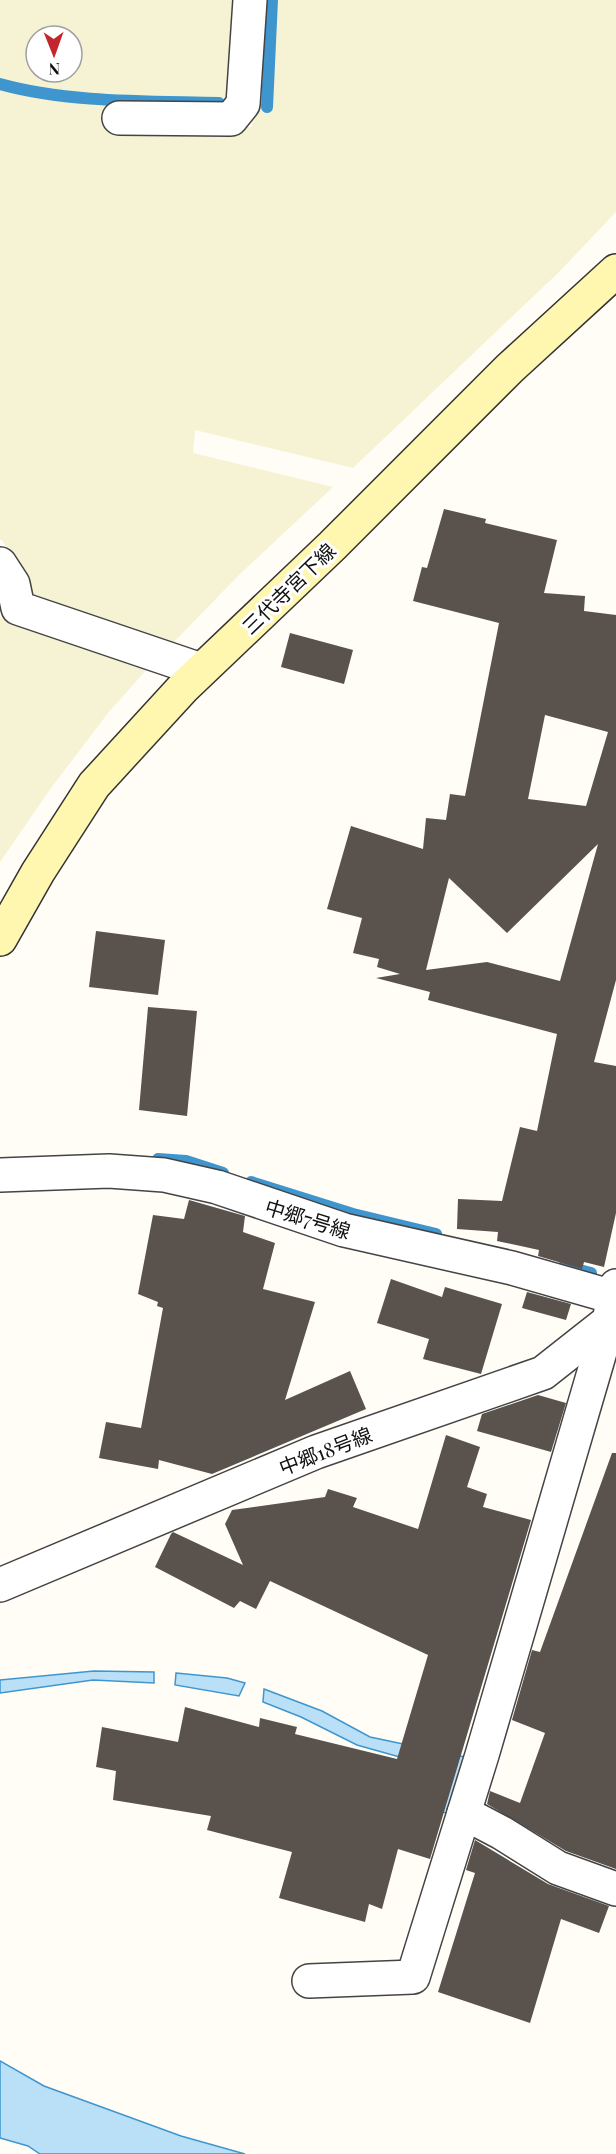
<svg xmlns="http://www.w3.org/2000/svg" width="616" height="2154" font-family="'Playfair Display','Noto Sans JP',serif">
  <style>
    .farmland { fill: #f6f3d4; fill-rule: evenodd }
    .water { fill: #b9e0f7; stroke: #3f96cf; stroke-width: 1.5 }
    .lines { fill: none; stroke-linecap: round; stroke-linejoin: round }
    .stream { stroke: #3f96cf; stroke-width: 12 }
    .building { fill: #5a524d; fill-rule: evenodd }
    .minor-casing { stroke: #444; stroke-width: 36 }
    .secondary-casing { stroke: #333; stroke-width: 36 }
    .minor { stroke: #fff; stroke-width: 33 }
    .secondary { stroke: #fff6b0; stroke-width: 33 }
    .labels { text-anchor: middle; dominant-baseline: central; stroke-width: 6; stroke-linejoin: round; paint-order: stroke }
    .street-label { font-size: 20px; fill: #111; stroke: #fff }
  </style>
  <rect width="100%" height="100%" fill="#fffdf5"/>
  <g class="farmland">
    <path d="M0,0h238l-4,99 -9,9 -112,19h139l7,-127h357v212l-57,60 -206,196 -158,-38 -2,23 140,34 -94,88 -67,69 -137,-47 -33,-57h-2zM36,36h36v36h-36z"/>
    <path d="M0,617l148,51 -40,45 -57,75 -51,74z"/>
  </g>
  <g class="water">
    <path d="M94,1671l60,1v11l-61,-3 -93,13v-13z"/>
    <path d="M176,1673l51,5 18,5 -6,13 -64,-11z"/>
    <path d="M264,1689l58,22 48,26 100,21 -17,56 -12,-2 12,-40 -96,-27 -56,-28 -38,-15z"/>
    <path d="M0,2061l44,25 137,50 64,18h-205l-12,-8 -28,-8z"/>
  </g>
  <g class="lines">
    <g class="stream">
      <path d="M0,84c68,19 149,17 219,19"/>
      <path d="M267,107l5,-107"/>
      <path d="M158,1159l28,2 37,12"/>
      <path d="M251,1182l102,32 83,20"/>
      <path d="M564,1266l27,7"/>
    </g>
  </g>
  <g class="building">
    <path d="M444,509l42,10 -1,4 72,17 -13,53 41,3 -1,15 32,4v365l-22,82 22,4v147l-12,54 -20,-5 -2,7 -44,-13 1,-6 -42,-9 1,-9 -41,-3 1,-30 44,2 18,-74 17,4 20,-97 -129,-34 2,-8 -54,-14 24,-4 -23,-7 2,-8 -26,-6 9,-35 -35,-9 24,-83 72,23 3,-31 20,2 4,-26 15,2 34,-173 -86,-22 9,-34 5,1zM545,715l63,17 -22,74 -58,-7zM598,844l-38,137 -73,-19 -61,8 23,-92 58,55z"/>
    <path d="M290,633l63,17 -9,34 -63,-17z"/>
    <path d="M96,931l69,9 -7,55 -69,-8z"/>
    <path d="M148,1007l49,4 -10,105 -48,-6z"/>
    <path d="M189,1200l56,16 -2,16 32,11 -12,46 52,13 -30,98 65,-29 16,38 -154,65 -53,-14 -1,9 -59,-11 7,-36 35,6 22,-120 -6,-2 1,-4 -20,-8 15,-79 31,4z"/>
    <path d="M391,1279l51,18 3,-10 57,17 -21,70 -58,-15 6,-20 -52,-16z"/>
    <path d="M527,1292l44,12 -5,16 -44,-12z"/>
    <path d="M538,1395l28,8 -15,49 -74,-21 5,-17z"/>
    <path d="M446,1435l34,12 -13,40 20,7 -4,13 48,13 -101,339 -32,-10 -16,60 -13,-5 -4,18 -86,-24 13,-46 -85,-22 4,-14 -98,-16 3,-29 -20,-4 6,-40 76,15 7,-35 74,20 1,-9 37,9 -2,7 102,25 31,-104 -158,-74 -14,28 -16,-8 -6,7 -79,-41 16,-33 2,-2 70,33 -18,-41 7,-14 93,-13 3,-8 29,9 -4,9 65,22z"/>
    <path d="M612,1453h4v416l-50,-18 -79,-47 3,-13 30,12 25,-70 -33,-13 20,-70 8,2z"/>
    <path d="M475,1840l73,44 61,22 -10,27 -38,-14 -31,104 -92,-31 37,-119 -9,-3z"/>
  </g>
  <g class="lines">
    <defs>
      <g id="minor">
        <path d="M119,118l112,1 12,-15 7,-104"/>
        <path d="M0,564l13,20 5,24 183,62"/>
        <path d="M0,1175l109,-4 55,4 53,12 127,43 168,38 101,29"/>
        <path d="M0,1585l316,-133 227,-79 66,-52 7,-35"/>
        <path d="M464,1813l38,20 56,35 58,21"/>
        <path d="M309,1981l104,-4 69,-222 127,-434 7,4"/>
      </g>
      <path id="secondary" d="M0,939l38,-67 56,-87 89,-97 149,-142 178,-178 106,-97"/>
    </defs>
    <use href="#minor" class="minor-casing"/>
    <use href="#secondary" class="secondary-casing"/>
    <use href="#minor" class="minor"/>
    <use href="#secondary" class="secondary"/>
  </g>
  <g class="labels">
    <g class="street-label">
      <text transform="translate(288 588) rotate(-44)">三代寺宮下線</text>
      <text transform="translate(308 1218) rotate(17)">中郷7号線</text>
      <text transform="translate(325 1450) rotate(-21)">中郷18号線</text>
    </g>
  </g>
  <g transform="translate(54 54) rotate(179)"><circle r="28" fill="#ffffff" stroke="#a0a0a0" stroke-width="1.5"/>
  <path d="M0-4.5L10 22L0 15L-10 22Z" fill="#c4262e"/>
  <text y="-9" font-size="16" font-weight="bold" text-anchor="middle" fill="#111111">N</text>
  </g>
</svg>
